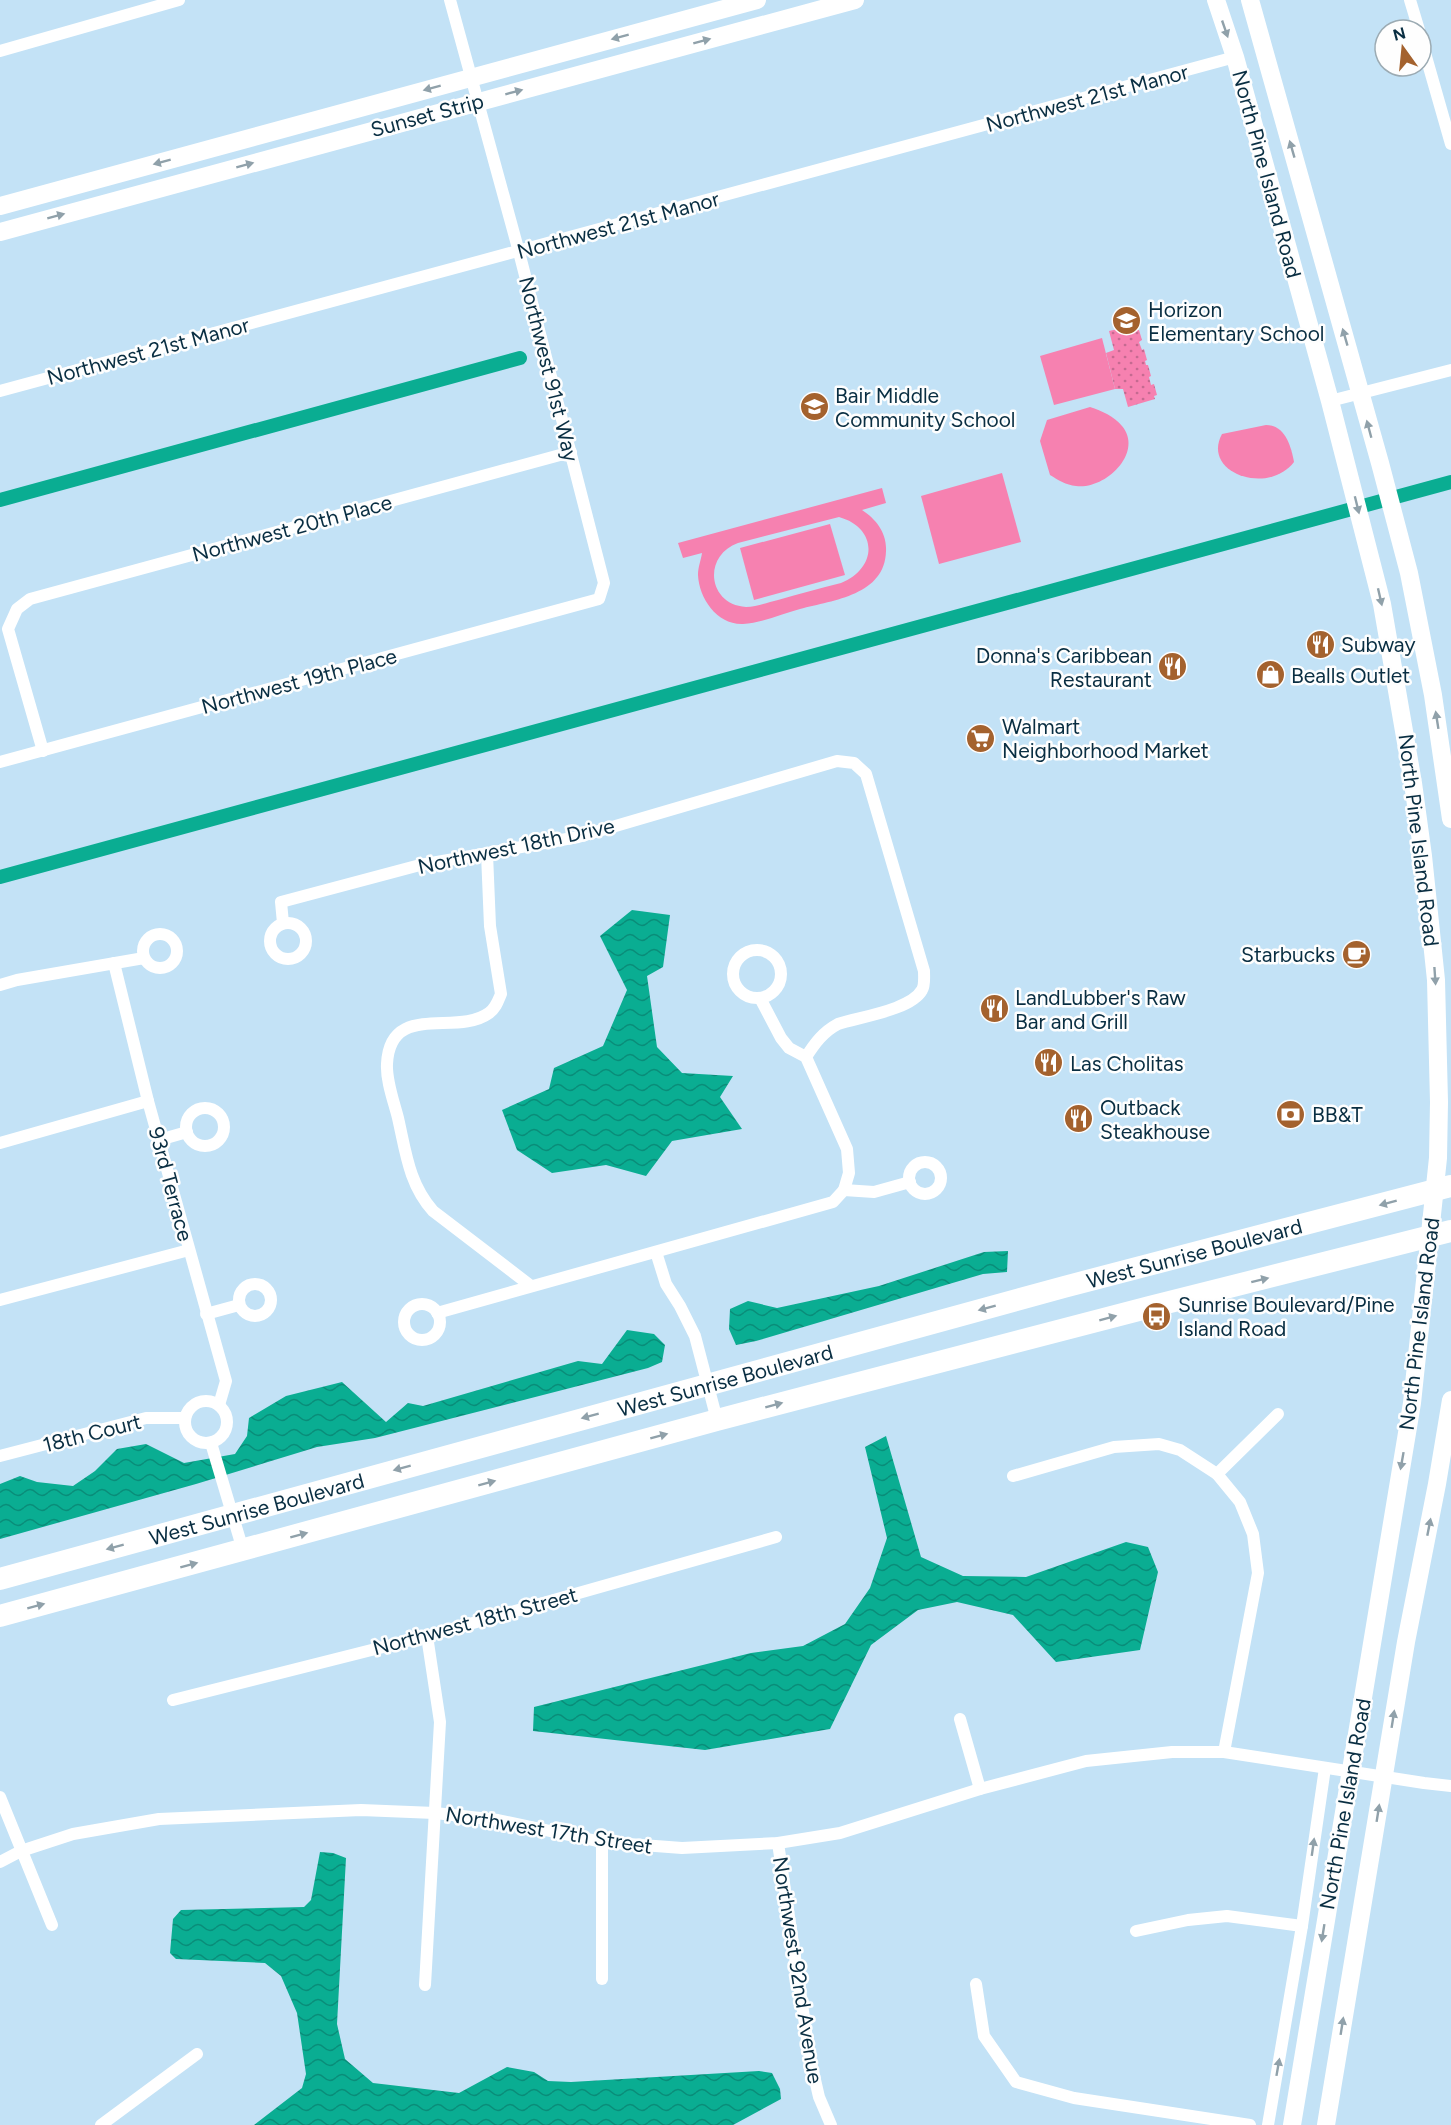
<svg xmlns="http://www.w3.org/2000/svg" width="1451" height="2125" font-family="Figtree,sans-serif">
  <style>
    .grass { fill: url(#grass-dots) }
    .garden { fill: #f681b0; fill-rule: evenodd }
    .water { fill: url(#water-waves) }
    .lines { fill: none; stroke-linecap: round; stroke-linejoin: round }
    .canal { stroke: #0aad92; stroke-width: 14 }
    .street { stroke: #fff; stroke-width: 12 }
    .secondary { stroke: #fff; stroke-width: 18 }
    .highway { stroke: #fff; stroke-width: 22 }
    .oneway { fill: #90a1aa }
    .labels { text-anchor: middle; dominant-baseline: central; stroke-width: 5; stroke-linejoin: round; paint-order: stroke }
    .street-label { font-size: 21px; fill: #092e42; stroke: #fefefe }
    .poi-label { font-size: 21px; fill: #092e42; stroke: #fefefe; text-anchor: start }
  </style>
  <defs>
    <pattern id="grass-dots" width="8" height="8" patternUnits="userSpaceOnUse" patternTransform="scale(1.5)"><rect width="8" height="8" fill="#f681b0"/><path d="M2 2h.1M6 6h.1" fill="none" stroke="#c56a91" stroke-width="1.8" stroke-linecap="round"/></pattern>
    <pattern id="water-waves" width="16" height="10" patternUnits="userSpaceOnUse" patternTransform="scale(1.5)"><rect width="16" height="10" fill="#0aad92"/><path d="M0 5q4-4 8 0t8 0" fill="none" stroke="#098d79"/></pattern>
  </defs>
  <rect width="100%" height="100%" fill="#c3e2f6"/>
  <path class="grass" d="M1131,326h4l1,4h3l3,10 -3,2 3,8 2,-1 3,11 -2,1 1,4h2l3,11 -2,1 2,8 3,-1 3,11 -3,1 1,3 -27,8 -5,-18h-8l-9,-36 8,-3 -5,-19z"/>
  <g class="garden">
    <path d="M1102,338l13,51 -61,16 -14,-49z"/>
    <path d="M1090,407c12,4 24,9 32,19 22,26 -16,64 -46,60 -10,-1 -18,-6 -26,-11l-10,-34 7,-21z"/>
    <path d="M1266,425c19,0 25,21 28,37 -26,34 -93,11 -72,-28z"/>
    <path d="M1002,473l19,69 -82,22 -18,-68z"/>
    <path d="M882,488l4,15 -24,7c14,9 25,23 24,41 -1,44 -52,49 -86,58 -18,5 -39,14 -57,15 -26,1 -44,-26 -45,-49 0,-8 3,-15 4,-22l-19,5 -5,-15zM839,517c39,11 39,51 2,66 -21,5 -42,11 -63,17 -10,2 -21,7 -32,7 -38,-2 -44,-51 -8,-64z"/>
    <path d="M830,524l15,51 -91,25 -14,-52z"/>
  </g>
  <g class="water">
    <path d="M632,910l38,5 -7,52 -16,9 10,71 25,26 51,3 -13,21 22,32 -70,12 -26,35 -40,-11 -54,8 -35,-23 -15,-40 47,-21 5,-21 49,-22 24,-56 -27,-54z"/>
    <path d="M1008,1251l-1,21 -24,2 -227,67 -20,4 -7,-16 1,-20 18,-8 29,7 102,-22 105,-34z"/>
    <path d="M627,1330l27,4 11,11 -3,17 -14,6 -273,70 -58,9 -121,37 -196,55v-55l20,-8 17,6 36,4 22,-15 22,-22 29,-5 38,19 51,-9 12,-18 2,-18 37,-22 56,-14 44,40 22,-19 15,3 155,-45 24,3z"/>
    <path d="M886,1436l35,121 42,19 63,1 100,-35 22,5 10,25 -18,78 -84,12 -43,-47 -56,-13 -39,8 -47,35 -41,84 -125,21 -172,-19 1,-24 217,-54 52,-7 42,-22 25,-36 17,-50 -22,-91z"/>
    <path d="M320,1852l13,1 13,5 -9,166 8,35 28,24 86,10 48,-26 27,5 14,9 23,1 188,-11 13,2 8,16 1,10 -48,26h-479l48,-37 4,-14 -9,-61 -16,-37 -16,-13 -89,-4 -6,-6 3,-34 8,-9 123,-3 7,-7z"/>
  </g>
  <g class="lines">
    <g class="canal">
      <path d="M0,500l520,-142"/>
      <path d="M0,877l1451,-395"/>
    </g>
    <g class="street">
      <path d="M1410,0l9,30"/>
      <path d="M1421,39l30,105"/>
      <path d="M0,51l179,-51"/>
      <path d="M0,391l1235,-334"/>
      <path d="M1330,401l121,-31"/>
      <path d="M43,751l-35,-122 9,-20 13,-10 541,-147"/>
      <path d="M0,762l599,-163 5,-16 -85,-331 -69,-252"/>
      <path d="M487,854l3,72 11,68c-3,7 -5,14 -12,19 -33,24 -99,-12 -102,51 -1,17 7,38 11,54 8,35 11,66 35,93l98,75"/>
      <circle cx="288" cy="941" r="18"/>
      <path d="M283,923l-2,-21 139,-37 158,-28 259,-76 17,2 12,11 58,197c0,6 1,14 -2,19 -11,20 -63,27 -84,34 -15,8 -23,19 -32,33"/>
      <circle cx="160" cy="951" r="17"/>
      <circle cx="757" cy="974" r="24"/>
      <path d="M114,963l34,138 78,280 -7,24"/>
      <path d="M0,985l17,-5 127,-22"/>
      <path d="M760,998l21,40 8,10 17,9 41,92 2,24 -5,17"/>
      <circle cx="205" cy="1127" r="19"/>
      <path d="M159,1140l28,-8"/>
      <path d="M0,1143l148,-42"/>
      <circle cx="925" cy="1178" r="16"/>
      <path d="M656,1252l10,32 14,22 15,30 22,84"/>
      <circle cx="255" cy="1300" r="16"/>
      <path d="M0,1300l189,-50"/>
      <circle cx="422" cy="1322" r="18"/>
      <path d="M437,1313l396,-111 11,-12 30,2 36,-10"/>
      <path d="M206,1314l33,-9"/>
      <circle cx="206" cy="1422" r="21"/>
      <path d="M211,1443l32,107"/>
      <path d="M0,1456l146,-38h39"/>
      <path d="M1217,1474l61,-60"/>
      <path d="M1013,1476l101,-29 45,-3 21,6 37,24 23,28 13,32 5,39 -34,179"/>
      <path d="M173,1700l254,-64 349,-99"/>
      <path d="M960,1719l20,70"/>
      <path d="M0,1797l52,128"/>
      <path d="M602,1842v137"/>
      <path d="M778,1843l32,215 9,39 12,28"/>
      <path d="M0,1862l21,-11 52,-17 86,-15 202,-9 74,3 63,7 104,22 80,6 96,-5 62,-10 140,-44 106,-28 86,-9h52l200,31 27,3"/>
      <path d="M1136,1931l52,-11 39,-4 75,10"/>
      <path d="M976,1984l8,52 32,46 58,16 176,27"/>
      <path d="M425,1985l15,-263 -13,-86"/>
      <path d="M101,2125l96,-71"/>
      <path d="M1268,2125l34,-199 23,-158"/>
    </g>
    <g class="secondary">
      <path d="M1216,0l19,57 95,344 52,203 31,179 10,73 13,124 3,122 -1,56 -26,245 -120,722"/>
      <path d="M1250,0l130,463 29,110 24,122 18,124"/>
      <path d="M0,206l757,-206"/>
      <path d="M0,232l855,-232"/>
      <path d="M1326,2125l80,-483 31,-158 14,-84"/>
    </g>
    <g class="highway">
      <path id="s1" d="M0,1579l1064,-292 387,-101"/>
      <path d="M0,1616l717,-196 433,-113 301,-76"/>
    </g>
  </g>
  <defs><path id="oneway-solid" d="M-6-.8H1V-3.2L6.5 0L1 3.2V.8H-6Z" transform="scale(1.5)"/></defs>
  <g class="oneway">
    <use href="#oneway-solid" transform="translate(1225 29) rotate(71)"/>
    <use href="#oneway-solid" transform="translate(620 37) rotate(165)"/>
    <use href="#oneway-solid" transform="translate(702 41) rotate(-15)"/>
    <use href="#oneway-solid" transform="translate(432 88) rotate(165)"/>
    <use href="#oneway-solid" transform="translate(514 92) rotate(-15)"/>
    <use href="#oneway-solid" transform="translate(1292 149) rotate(-106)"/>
    <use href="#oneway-solid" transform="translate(162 162) rotate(165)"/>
    <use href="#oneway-solid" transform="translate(245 165) rotate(-15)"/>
    <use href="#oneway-solid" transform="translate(56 216) rotate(-15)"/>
    <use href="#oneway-solid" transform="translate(1345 337) rotate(-106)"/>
    <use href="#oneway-solid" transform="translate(1369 429) rotate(-105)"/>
    <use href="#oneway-solid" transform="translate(1357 505) rotate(76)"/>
    <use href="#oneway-solid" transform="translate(1380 597) rotate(77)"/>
    <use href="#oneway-solid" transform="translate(1437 720) rotate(-99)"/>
    <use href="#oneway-solid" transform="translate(1435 976) rotate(86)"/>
    <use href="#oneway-solid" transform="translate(1388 1203) rotate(165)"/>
    <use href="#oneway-solid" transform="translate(1260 1280) rotate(-14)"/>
    <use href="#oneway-solid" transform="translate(987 1308) rotate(165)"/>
    <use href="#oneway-solid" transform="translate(1108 1318) rotate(-15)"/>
    <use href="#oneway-solid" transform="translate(774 1405) rotate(-15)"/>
    <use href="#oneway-solid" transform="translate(590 1416) rotate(165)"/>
    <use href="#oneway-solid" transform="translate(659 1436) rotate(-15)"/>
    <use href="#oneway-solid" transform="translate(1402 1461) rotate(100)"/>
    <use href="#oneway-solid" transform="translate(402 1468) rotate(165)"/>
    <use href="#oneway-solid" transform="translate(487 1483) rotate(-15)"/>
    <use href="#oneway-solid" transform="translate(1429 1527) rotate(-79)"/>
    <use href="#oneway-solid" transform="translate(299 1535) rotate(-15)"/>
    <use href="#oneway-solid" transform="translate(115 1547) rotate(165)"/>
    <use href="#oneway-solid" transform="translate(189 1565) rotate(-15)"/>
    <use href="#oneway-solid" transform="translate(36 1606) rotate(-15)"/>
    <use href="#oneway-solid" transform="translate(1393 1719) rotate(-81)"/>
    <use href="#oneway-solid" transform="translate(1378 1813) rotate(-81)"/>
    <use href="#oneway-solid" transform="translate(1313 1847) rotate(-82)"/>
    <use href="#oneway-solid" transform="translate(1323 1933) rotate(99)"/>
    <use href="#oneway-solid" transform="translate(1342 2026) rotate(-81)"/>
    <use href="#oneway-solid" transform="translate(1278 2067) rotate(-80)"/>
  </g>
  <defs>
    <symbol id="school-disc" viewBox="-11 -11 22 22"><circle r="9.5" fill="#a4622e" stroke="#fefefe"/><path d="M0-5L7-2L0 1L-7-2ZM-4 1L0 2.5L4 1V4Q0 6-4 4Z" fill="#fff"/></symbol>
    <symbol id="restaurant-disc" viewBox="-11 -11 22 22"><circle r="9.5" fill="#a4622e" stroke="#fefefe"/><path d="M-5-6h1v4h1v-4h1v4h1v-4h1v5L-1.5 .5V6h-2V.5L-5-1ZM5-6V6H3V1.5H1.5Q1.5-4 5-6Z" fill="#fff"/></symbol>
    <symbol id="shop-disc" viewBox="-11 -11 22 22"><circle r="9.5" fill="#a4622e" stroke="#fefefe"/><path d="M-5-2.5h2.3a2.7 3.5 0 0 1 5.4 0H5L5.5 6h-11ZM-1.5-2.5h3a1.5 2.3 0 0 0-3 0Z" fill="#fff"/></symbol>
    <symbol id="supermarket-disc" viewBox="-11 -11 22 22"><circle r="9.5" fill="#a4622e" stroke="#fefefe"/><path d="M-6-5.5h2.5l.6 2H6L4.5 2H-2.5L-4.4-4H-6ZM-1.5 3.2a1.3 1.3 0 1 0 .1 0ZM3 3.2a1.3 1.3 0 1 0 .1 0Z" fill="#fff"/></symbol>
    <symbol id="cafe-disc" viewBox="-11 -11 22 22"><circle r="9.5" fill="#a4622e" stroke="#fefefe"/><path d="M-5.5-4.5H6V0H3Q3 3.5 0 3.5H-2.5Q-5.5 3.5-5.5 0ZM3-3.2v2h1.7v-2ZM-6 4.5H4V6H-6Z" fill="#fff"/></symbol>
    <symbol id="bank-disc" viewBox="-11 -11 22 22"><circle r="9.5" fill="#a4622e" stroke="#fefefe"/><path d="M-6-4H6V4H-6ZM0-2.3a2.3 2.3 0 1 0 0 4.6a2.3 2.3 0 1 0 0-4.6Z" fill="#fff"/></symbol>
    <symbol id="bus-disc" viewBox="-11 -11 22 22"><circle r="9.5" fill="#a4622e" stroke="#fefefe"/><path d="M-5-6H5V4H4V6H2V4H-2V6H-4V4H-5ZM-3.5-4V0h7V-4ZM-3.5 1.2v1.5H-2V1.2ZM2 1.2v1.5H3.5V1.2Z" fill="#fff"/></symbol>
  </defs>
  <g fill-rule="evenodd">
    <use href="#school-disc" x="1110" y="304" width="33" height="33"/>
    <use href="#school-disc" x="798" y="390" width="33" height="33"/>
    <use href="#restaurant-disc" x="1304" y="628" width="33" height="33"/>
    <use href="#restaurant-disc" x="1156" y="650" width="33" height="33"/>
    <use href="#shop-disc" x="1254" y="658" width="33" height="33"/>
    <use href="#supermarket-disc" x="964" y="722" width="33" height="33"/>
    <use href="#cafe-disc" x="1340" y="938" width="33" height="33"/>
    <use href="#restaurant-disc" x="978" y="992" width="33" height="33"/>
    <use href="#restaurant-disc" x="1032" y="1046" width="33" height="33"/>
    <use href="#bank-disc" x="1274" y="1098" width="33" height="33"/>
    <use href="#restaurant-disc" x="1062" y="1102" width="33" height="33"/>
    <use href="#bus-disc" x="1140" y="1300" width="33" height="33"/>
  </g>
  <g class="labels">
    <g class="street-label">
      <text transform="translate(1087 98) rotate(-15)">Northwest 21st Manor</text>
      <text transform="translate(427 115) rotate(-15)">Sunset Strip</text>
      <text transform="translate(1267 174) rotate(75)">North Pine Island Road</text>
      <text transform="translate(618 225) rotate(-15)">Northwest 21st Manor</text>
      <text transform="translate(148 351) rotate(-15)">Northwest 21st Manor</text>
      <text transform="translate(549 369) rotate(76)">Northwest 91st Way</text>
      <text transform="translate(292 528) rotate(-15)">Northwest 20th Place</text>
      <text transform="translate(299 681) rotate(-15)">Northwest 19th Place</text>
      <text transform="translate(1419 840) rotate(83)">North Pine Island Road</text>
      <text transform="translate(516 846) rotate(-12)">Northwest 18th Drive</text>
      <text transform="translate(171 1184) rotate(75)">93rd Terrace</text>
      <text stroke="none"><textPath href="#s1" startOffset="1238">West Sunrise Boulevard</textPath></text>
      <text transform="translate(1419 1324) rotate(-83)">North Pine Island Road</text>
      <text stroke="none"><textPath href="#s1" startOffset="752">West Sunrise Boulevard</textPath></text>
      <text transform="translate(92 1433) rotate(-14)">18th Court</text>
      <text stroke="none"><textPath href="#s1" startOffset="266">West Sunrise Boulevard</textPath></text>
      <text transform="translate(475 1621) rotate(-15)">Northwest 18th Street</text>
      <text transform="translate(1345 1804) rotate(-80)">North Pine Island Road</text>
      <text transform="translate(549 1830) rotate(9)">Northwest 17th Street</text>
      <text transform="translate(798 1970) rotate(81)">Northwest 92nd Avenue</text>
    </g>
    <g class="poi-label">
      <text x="1148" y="309">Horizon<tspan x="1148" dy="24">Elementary School</tspan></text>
      <text x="835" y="395">Bair Middle<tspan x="835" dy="24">Community School</tspan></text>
      <text x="1341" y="644">Subway</text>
      <text x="1152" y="655" text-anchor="end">Donna's Caribbean<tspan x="1152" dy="24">Restaurant</tspan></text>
      <text x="1291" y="675">Bealls Outlet</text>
      <text x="1002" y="726">Walmart<tspan x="1002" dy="24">Neighborhood Market</tspan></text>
      <text x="1335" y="954" text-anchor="end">Starbucks</text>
      <text x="1015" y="997">LandLubber's Raw<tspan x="1015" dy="24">Bar and Grill</tspan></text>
      <text x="1070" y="1063">Las Cholitas</text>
      <text x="1100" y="1107">Outback<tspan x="1100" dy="24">Steakhouse</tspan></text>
      <text x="1312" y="1114">BB&amp;T</text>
      <text x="1178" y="1304">Sunrise Boulevard/Pine<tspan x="1178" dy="24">Island Road</tspan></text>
    </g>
  </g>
  <g transform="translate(1403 48) rotate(345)"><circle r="28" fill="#fefefe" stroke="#9cabb3" stroke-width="1.5"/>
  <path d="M0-4.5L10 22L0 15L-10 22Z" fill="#a4622e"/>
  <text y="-9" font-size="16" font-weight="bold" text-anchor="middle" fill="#092e42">N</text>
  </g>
</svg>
